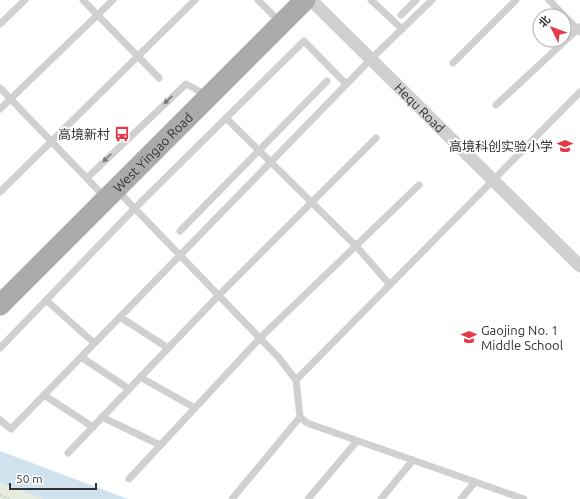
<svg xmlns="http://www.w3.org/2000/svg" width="580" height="499" font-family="Ubuntu,'Noto Sans SC',sans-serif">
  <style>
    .green { fill: #e6ecdf }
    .water { fill: #cfe2ee }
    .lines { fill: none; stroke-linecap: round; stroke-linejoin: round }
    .path { stroke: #cdcdcd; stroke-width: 2; stroke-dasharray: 2 2; stroke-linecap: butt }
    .service { stroke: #d0d0d0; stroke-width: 7 }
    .minor { stroke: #d0d0d0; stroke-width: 13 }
    .primary { stroke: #ababab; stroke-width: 21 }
    .oneway { fill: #7a7a7a }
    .labels { text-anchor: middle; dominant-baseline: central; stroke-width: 4; stroke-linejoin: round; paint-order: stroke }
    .street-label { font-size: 13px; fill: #333; stroke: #fff }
    .poi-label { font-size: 13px; fill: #333; stroke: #fff; text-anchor: end }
  </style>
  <rect width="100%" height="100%" fill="#fff"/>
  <path class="green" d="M0,483l43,16h-41l-2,-1z"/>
  <path class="water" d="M0,451l128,48h-85l-43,-16z"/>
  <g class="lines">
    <path class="path" d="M0,495l10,4"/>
    <g class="service">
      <path d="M83,0l76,78"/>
      <path d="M258,0l15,15"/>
      <path d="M371,0l31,29"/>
      <path d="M549,0l31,32"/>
      <path d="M401,15l15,-15"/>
      <path d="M0,24l25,-24"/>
      <path d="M453,63l63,-63"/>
      <path d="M0,88l99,103"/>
      <path d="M496,105l84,-78"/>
      <path d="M0,109l113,-109"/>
      <path d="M226,118l131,129 33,38"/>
      <path d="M87,178l99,-94 13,7"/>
      <path d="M117,190l162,168 17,22 4,37 7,6 217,76"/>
      <path d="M0,192l195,-192"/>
      <path d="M180,231l147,-150"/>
      <path d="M46,300l48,43"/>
      <path d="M120,317l48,31"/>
      <path d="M0,348l135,-140 169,-167 42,43"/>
      <path d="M81,357l48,32"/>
      <path d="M140,377l55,31"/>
      <path d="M296,380l284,-288"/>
      <path d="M44,395l49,32"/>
      <path d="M102,417l58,28"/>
      <path d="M0,420l11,9 359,-369 62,-60"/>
      <path d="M68,453l151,-158 157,-157"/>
      <path d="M129,479l131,-141 159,-153"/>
      <path d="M232,499l68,-82"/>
      <path d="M308,499l49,-58"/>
      <path d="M381,499l32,-39"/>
      <path d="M461,499l14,-17"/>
    </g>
    <path class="minor" id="s1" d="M311,0l269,266"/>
    <path class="primary" id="s2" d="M0,305l305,-305"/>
  </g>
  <defs><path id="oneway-solid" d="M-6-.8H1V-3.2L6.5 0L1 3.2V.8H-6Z"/></defs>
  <g class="oneway">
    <use href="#oneway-solid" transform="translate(168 100) rotate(137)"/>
    <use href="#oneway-solid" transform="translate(107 158) rotate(135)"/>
  </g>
  <defs>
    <symbol id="bus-bare" viewBox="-9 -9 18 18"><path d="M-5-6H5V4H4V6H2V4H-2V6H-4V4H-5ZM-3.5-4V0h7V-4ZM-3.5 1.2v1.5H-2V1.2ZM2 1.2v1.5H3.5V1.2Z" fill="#e63946" stroke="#fff" stroke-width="2.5" paint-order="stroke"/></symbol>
    <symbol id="school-bare" viewBox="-9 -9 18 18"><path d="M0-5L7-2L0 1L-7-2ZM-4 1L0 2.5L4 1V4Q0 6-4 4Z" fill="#e63946" stroke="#fff" stroke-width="2.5" paint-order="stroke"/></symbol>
  </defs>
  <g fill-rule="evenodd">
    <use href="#bus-bare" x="111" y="123" width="22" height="22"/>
    <use href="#school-bare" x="554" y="135" width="22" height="22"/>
    <use href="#school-bare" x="458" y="326" width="22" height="22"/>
  </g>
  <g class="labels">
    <g class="street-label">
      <text stroke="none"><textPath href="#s1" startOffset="153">Hequ Road</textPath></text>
      <text stroke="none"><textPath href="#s2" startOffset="216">West Yingao Road</textPath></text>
    </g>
    <g class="poi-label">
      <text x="110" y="134">高境新村</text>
      <text x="553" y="146">高境科创实验小学</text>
      <text x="481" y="330" text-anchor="start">Gaojing No. 1<tspan x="481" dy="15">Middle School</tspan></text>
    </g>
  </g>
  <g transform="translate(552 28) rotate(312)"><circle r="19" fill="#ffffff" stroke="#adadad"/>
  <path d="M0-3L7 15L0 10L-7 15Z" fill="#e63946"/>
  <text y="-6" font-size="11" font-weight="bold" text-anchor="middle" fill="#333333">北</text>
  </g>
  <path d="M10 483v6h86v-6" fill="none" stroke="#333333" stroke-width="2"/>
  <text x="16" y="483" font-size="12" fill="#333333" stroke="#ffffff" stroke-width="3" paint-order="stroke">50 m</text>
</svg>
